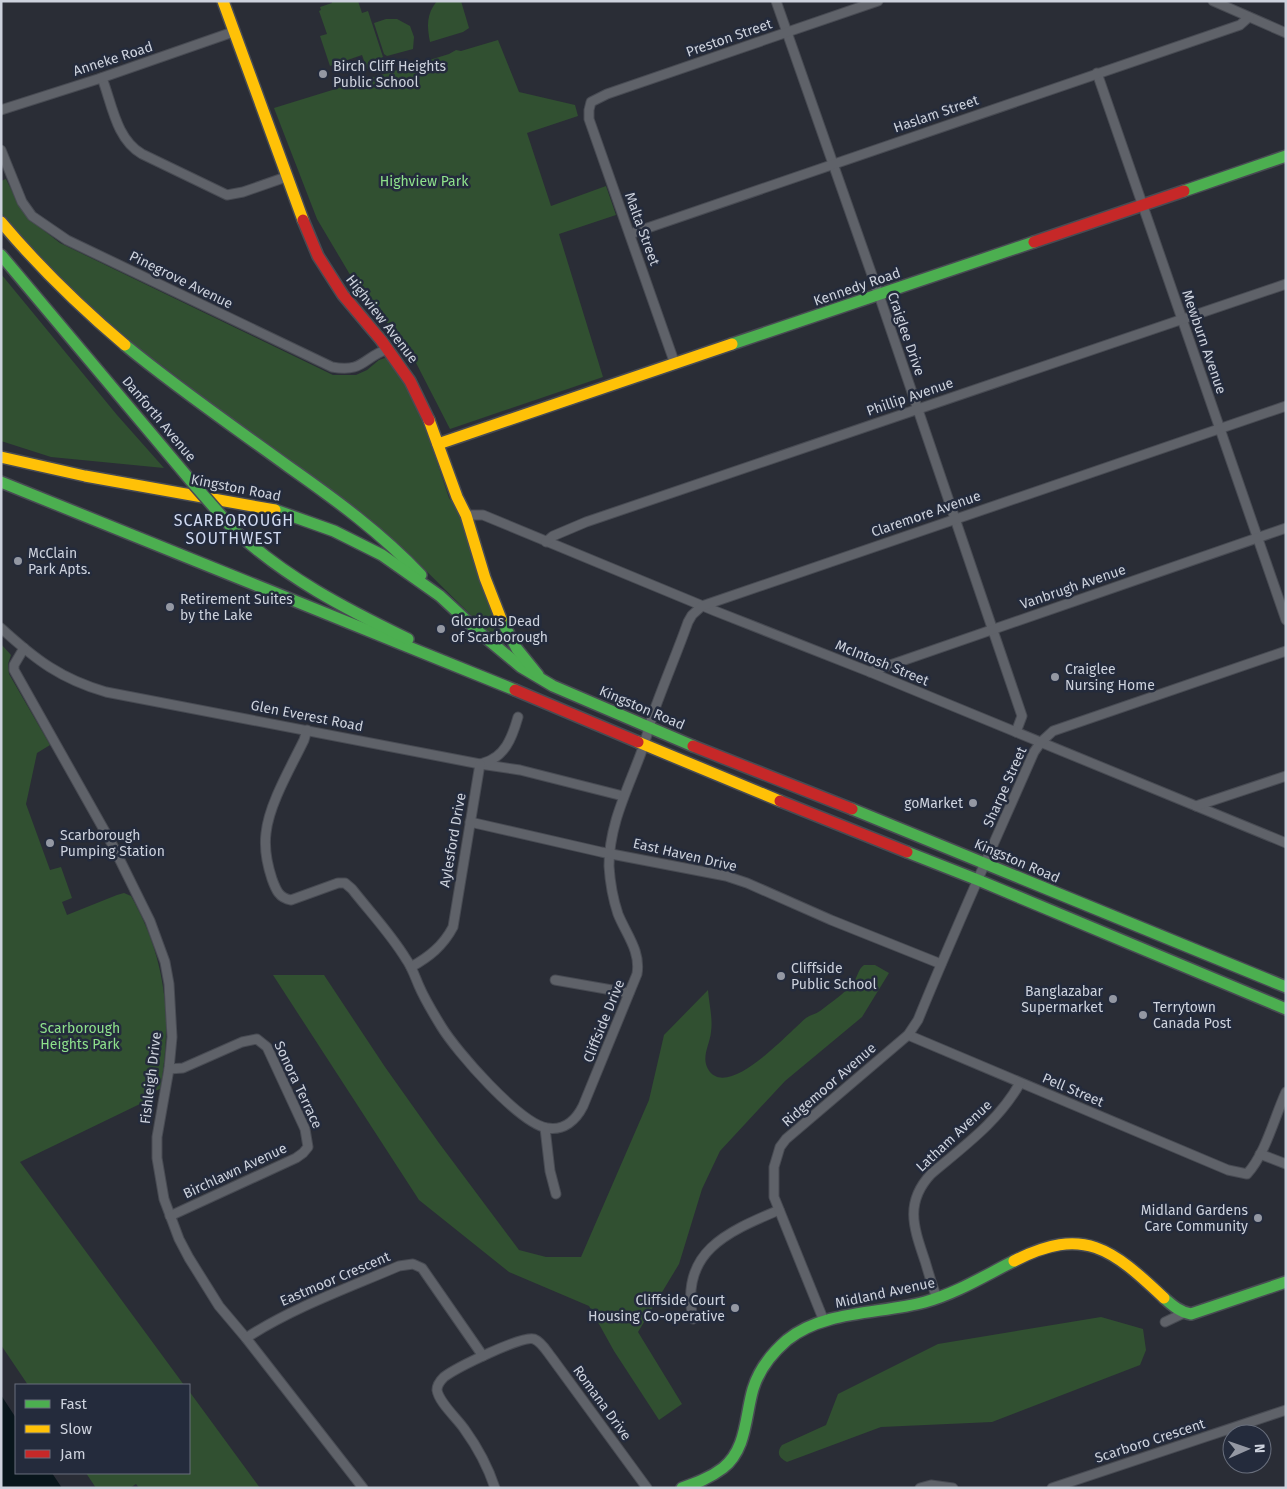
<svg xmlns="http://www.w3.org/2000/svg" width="1287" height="1489" font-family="'Fira Sans',sans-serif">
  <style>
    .green { fill: #315031 }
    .water { fill: #09161c }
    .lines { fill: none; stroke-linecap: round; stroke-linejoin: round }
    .street-casing { stroke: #484b53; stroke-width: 11 }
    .fast-casing { stroke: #484b53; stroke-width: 14 }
    .slow-casing { stroke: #484b53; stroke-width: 14 }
    .jam-casing { stroke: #484b53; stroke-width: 14 }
    .street { stroke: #5f6269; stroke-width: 9 }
    .fast { stroke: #4caf50; stroke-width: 11 }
    .slow { stroke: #ffc107; stroke-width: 11 }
    .jam { stroke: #c62828; stroke-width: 11 }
    .fast-bridge-casing { stroke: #484b53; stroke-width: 14; stroke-linecap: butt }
    .fast-bridge { stroke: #4caf50; stroke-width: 11 }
    .poi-dot { fill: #9498a3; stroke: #242b3c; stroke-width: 2 }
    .labels { text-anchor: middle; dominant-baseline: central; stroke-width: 5; stroke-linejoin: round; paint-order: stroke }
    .street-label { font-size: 14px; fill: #cdd2dd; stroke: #242b3c }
    .poi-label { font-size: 14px; fill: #cdd2dd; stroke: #242b3c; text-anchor: start }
    .park-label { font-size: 14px; fill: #8ee18b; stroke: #242b3c }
    .quarter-label { font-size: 16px; letter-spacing: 1px; fill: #d0daf1; stroke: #242b3c }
  </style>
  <rect width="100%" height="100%" fill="#2a2d36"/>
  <g class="green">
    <path d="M332,1h26l4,12 6,-2 15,46 -16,12 -5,-14 -32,11 -10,-30 7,-2 -8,-23 2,-1 -1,-3 12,-4z"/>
    <path d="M437,1h24l8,27 -6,4 -33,10c-3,-15 -4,-28 7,-41z"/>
    <path d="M386,19h11l13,7 4,11 -1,12 -26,7 -3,-2 -10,-31z"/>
    <path d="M498,40l21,52 56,13 3,11 -51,17 24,73 55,-20 10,29 -57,19 44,143 -153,52 -38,-74 -60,-77 -35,-59 -43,-111 175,-54 7,-4 5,1z"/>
    <path d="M6,179l12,24 15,19 27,21 273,132h23l11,-5 12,-10 6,-2 6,3 18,30 15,32 25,75 12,14 47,130 -4,2 -3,-2 -18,-15 -77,-76 -292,-222 -62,-58 -51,-58v-32z"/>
    <path d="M1,274l116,141 47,53 -113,-11 -50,-16z"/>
    <path d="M1,644l10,11 -3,9 1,10 41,71 -13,8 -11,51 24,66 11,-3 11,31 -10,4 5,13 50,-20 7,-2 7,3c35,62 42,124 29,193l-5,2 -13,12 -122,59 164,223h-156l-27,-40z"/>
    <path d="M864,965h11l14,8 -27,44 -77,64 -65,70 -18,38 -23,75 -41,68 44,72 -23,16 -45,-69 -25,-45 -80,-34 -90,-72 -146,-225h51l61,92 54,76 80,107 27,7h35l68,-157 15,-65 44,-45c1,13 5,29 3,42 -1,12 -10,25 -3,37 19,33 82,-38 98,-51 4,-3 10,-4 14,-7 9,-7 25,-18 32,-27 6,-6 5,-14 12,-19z"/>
    <path d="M1101,1317l42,12 3,21 -6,15 -148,57 -111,5 -94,35c-8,-4 -11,-9 -5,-17l44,-20 12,-31 100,-50z"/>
    <path d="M189,1391l71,97h-121l-3,-4 -6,4h-34l-10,-15h103z"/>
  </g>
  <path class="water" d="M1,1395l15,23v55h36l10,15h-61z"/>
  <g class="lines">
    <defs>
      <g id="street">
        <path d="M776,1l103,294 143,421 -6,16"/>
        <path d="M1213,1l73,32"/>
        <path d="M1097,73l189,547"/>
        <path d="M102,78c10,26 14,61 40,76l85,41 16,-3 43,-15"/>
        <path d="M1,110l97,-31 135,-47"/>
        <path d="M1,150l21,52 10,14 35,24 265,127c32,6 31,-10 56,-18"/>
        <path d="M630,234l610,-209 9,-8"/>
        <path d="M675,364l-86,-245v-9l2,-8 16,-8 271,-93"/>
        <path d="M466,515h17l232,96 155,61 416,171"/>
        <path d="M546,542l7,-6 33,-14 700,-238"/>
        <path d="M1,628c35,32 60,51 105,64l374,72 40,6 103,26"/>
        <path d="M24,648l-10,17v5l98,174 38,77 15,41 4,22 3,53 -3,32 -12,68v21l7,41 15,40 10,19 30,48 27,32 117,150"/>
        <path d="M870,672l416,-144"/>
        <path d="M307,730l-3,10c-13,27 -35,64 -38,93 -2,16 1,31 6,46 4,11 7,19 19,21l47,-17h7l7,6c18,23 39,45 54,70 6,8 9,18 13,27 6,14 14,27 22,40 15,25 78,97 106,102 17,3 29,-8 36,-22l54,-132c4,-23 -11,-40 -19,-60 -5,-15 -8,-32 -9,-48 0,-41 18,-75 32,-113 5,-13 8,-26 12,-39 11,-31 24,-61 35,-92l4,-7 10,-9 584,-200"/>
        <path d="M483,763c22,-6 29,-25 35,-46"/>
        <path d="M1196,806l90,-30"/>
        <path d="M470,822l131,30 125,24 21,7 84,37 110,44"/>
        <path d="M411,967c18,-10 32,-21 42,-40l27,-163"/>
        <path d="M555,980l74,13"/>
        <path d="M908,1035l320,135 19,4c19,-21 27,-56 39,-82"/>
        <path d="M169,1069l14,-1 59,-26 15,-3 10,8 38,82 3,18 -5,6 -7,5 -126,58"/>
        <path d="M545,1128l5,43 6,23"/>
        <path d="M1260,1154l26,10"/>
        <path d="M937,1298c-5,-12 -8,-24 -12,-37 -11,-33 -21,-58 6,-87 33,-28 68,-53 89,-91"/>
        <path d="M693,1319c-14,-67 34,-87 86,-109"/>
        <path d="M824,1321l-50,-124v-30l6,-20 6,-8 122,-104 10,-15c37,-91 77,-179 116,-268l7,-10 12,-11 233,-80"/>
        <path d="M1165,1322l19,-9"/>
        <path d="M246,1338c48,-31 102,-50 153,-72l14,-2 9,4 61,88"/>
        <path d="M495,1488c-7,-21 -17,-40 -30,-58 -7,-11 -26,-27 -28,-40 0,-5 4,-10 7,-13 12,-9 78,-42 90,-38 8,3 13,13 18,19l95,130"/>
        <path d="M920,1488l11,-3 22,3"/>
        <path d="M1052,1488l234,-78"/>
      </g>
      <g id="fast">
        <path d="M1184,191l102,-35"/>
        <path d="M1,255l190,226"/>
        <path d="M732,344l302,-102"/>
        <path d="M125,345c52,43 109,82 164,122 47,33 92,66 132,108"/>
        <path d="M1,482l514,208"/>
        <path d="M275,510l59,21 48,24 58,41 40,37 41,34 32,19 140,60"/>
        <path d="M233,529c53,49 111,79 175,110"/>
        <path d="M501,619l16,30 21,26"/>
        <path d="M852,809l434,178"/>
        <path d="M907,852l71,28 308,129"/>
        <path d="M1164,1298c9,8 16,14 27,16l95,-32"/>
        <path d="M682,1488c14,-5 28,-10 41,-20 24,-19 22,-52 30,-79 6,-20 19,-36 34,-49 37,-30 94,-26 138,-38 32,-9 59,-26 89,-41"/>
      </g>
      <g id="slow">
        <path d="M223,1l80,219"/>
        <path d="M1,222c38,45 79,85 124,123"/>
        <path d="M429,420l28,77 9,18 19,63 16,41"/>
        <path d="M438,444l294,-100"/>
        <path d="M1,457l84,19 190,34"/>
        <path d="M638,742l142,59"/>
        <path d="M1014,1261c70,-36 98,-12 150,37"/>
      </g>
      <g id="jam">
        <path d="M303,220l15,36 25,39 38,45 29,41 19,39"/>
        <path d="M1034,242l150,-51"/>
        <path d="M515,690l123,52"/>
        <path d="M693,746l159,63"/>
        <path d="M780,801l127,51"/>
      </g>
    </defs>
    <use href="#street" class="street-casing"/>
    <use href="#fast" class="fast-casing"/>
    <use href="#slow" class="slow-casing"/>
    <use href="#jam" class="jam-casing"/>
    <use href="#street" class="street"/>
    <use href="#fast" class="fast"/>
    <use href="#slow" class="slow"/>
    <use href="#jam" class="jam"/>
    <defs>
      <path id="fast-bridge" d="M191,481l42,48"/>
    </defs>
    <use href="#fast-bridge" class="fast-bridge-casing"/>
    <use href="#fast-bridge" class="fast-bridge"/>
  </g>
  <g class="poi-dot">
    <circle cx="323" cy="74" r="5"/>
    <circle cx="18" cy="561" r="5"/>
    <circle cx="170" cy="607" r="5"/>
    <circle cx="441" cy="629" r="5"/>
    <circle cx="1055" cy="677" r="5"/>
    <circle cx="973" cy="803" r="5"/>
    <circle cx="50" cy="843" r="5"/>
    <circle cx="781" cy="976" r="5"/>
    <circle cx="1113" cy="999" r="5"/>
    <circle cx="1143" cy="1015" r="5"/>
    <circle cx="1258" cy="1218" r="5"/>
    <circle cx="735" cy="1308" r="5"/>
  </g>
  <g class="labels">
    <g class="street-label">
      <text transform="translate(729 38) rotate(-19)">Preston Street</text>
      <text transform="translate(113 59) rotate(-18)">Anneke Road</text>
      <text transform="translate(936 114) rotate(-19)">Haslam Street</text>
      <text transform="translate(642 229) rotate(70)">Malta Street</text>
      <text transform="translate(181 280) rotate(26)">Pinegrove Avenue</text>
      <text transform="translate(857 287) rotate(-19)">Kennedy Road</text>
      <text transform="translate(382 319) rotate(52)">Highview Avenue</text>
      <text transform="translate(906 334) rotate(71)">Craiglee Drive</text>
      <text transform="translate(1204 342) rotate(71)">Mewburn Avenue</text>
      <text transform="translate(910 397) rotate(-19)">Phillip Avenue</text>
      <text transform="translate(159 419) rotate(50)">Danforth Avenue</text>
      <text transform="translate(236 488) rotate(11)">Kingston Road</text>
      <text transform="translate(926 514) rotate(-19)">Claremore Avenue</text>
      <text transform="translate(1073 587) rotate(-19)">Vanbrugh Avenue</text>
      <text transform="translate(882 663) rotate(22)">McIntosh Street</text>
      <text transform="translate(642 708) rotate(23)">Kingston Road</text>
      <text transform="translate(307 716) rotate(11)">Glen Everest Road</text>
      <text transform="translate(1005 787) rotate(-66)">Sharpe Street</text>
      <text transform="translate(453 840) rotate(-80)">Aylesford Drive</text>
      <text transform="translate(685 855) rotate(13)">East Haven Drive</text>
      <text transform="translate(1017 861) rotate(23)">Kingston Road</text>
      <text transform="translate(604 1021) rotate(-68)">Cliffside Drive</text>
      <text transform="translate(151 1078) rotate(-83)">Fishleigh Drive</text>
      <text transform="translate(298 1085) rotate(65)">Sonora Terrace</text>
      <text transform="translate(829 1085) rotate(-41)">Ridgemoor Avenue</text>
      <text transform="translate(1073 1090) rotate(23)">Pell Street</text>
      <text transform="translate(954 1136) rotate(-43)">Latham Avenue</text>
      <text transform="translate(235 1171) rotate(-25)">Birchlawn Avenue</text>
      <text transform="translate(335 1279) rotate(-23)">Eastmoor Crescent</text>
      <text transform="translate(885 1293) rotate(-12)">Midland Avenue</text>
      <text transform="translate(602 1403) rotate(54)">Romana Drive</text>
      <text transform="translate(1150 1441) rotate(-18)">Scarboro Crescent</text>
    </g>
    <g class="poi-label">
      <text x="333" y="66">Birch Cliff Heights<tspan x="333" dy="16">Public School</tspan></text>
      <text x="28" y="553">McClain<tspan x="28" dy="16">Park Apts.</tspan></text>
      <text x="180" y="599">Retirement Suites<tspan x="180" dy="16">by the Lake</tspan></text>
      <text x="451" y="621">Glorious Dead<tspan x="451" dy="16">of Scarborough</tspan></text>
      <text x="1065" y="669">Craiglee<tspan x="1065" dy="16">Nursing Home</tspan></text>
      <text x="963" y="803" text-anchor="end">goMarket</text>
      <text x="60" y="835">Scarborough<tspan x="60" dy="16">Pumping Station</tspan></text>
      <text x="791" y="968">Cliffside<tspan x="791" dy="16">Public School</tspan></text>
      <text x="1103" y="991" text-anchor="end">Banglazabar<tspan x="1103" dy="16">Supermarket</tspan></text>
      <text x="1153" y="1007">Terrytown<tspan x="1153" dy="16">Canada Post</tspan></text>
      <text x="1248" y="1210" text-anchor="end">Midland Gardens<tspan x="1248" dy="16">Care Community</tspan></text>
      <text x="725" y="1300" text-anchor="end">Cliffside Court<tspan x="725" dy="16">Housing Co-operative</tspan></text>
    </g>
    <g class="park-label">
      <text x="424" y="181">Highview Park</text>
      <text x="80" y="1028">Scarborough<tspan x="80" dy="16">Heights Park</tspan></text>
    </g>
    <g class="quarter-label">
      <text x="234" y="520">SCARBOROUGH<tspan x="234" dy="18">SOUTHWEST</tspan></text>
    </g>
  </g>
  <rect width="1287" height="1489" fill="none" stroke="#cdd2dd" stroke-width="5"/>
  <rect x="15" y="1384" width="175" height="90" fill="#242b3c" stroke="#686e7c"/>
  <rect x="25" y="1400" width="25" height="8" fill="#4caf50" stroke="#686e7c"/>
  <text x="60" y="1409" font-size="15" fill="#cdd2dd">Fast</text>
  <rect x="25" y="1425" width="25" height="8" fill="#ffc107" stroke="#686e7c"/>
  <text x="60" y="1434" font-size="15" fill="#cdd2dd">Slow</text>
  <rect x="25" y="1450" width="25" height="8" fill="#c62828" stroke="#686e7c"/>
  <text x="60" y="1459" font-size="15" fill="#cdd2dd">Jam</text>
  <g transform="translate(1247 1449) rotate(88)"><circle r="24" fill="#242b3c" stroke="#686e7c"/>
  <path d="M0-4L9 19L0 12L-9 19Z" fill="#9498a3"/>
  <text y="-8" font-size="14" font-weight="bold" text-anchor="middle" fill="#cdd2dd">N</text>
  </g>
</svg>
